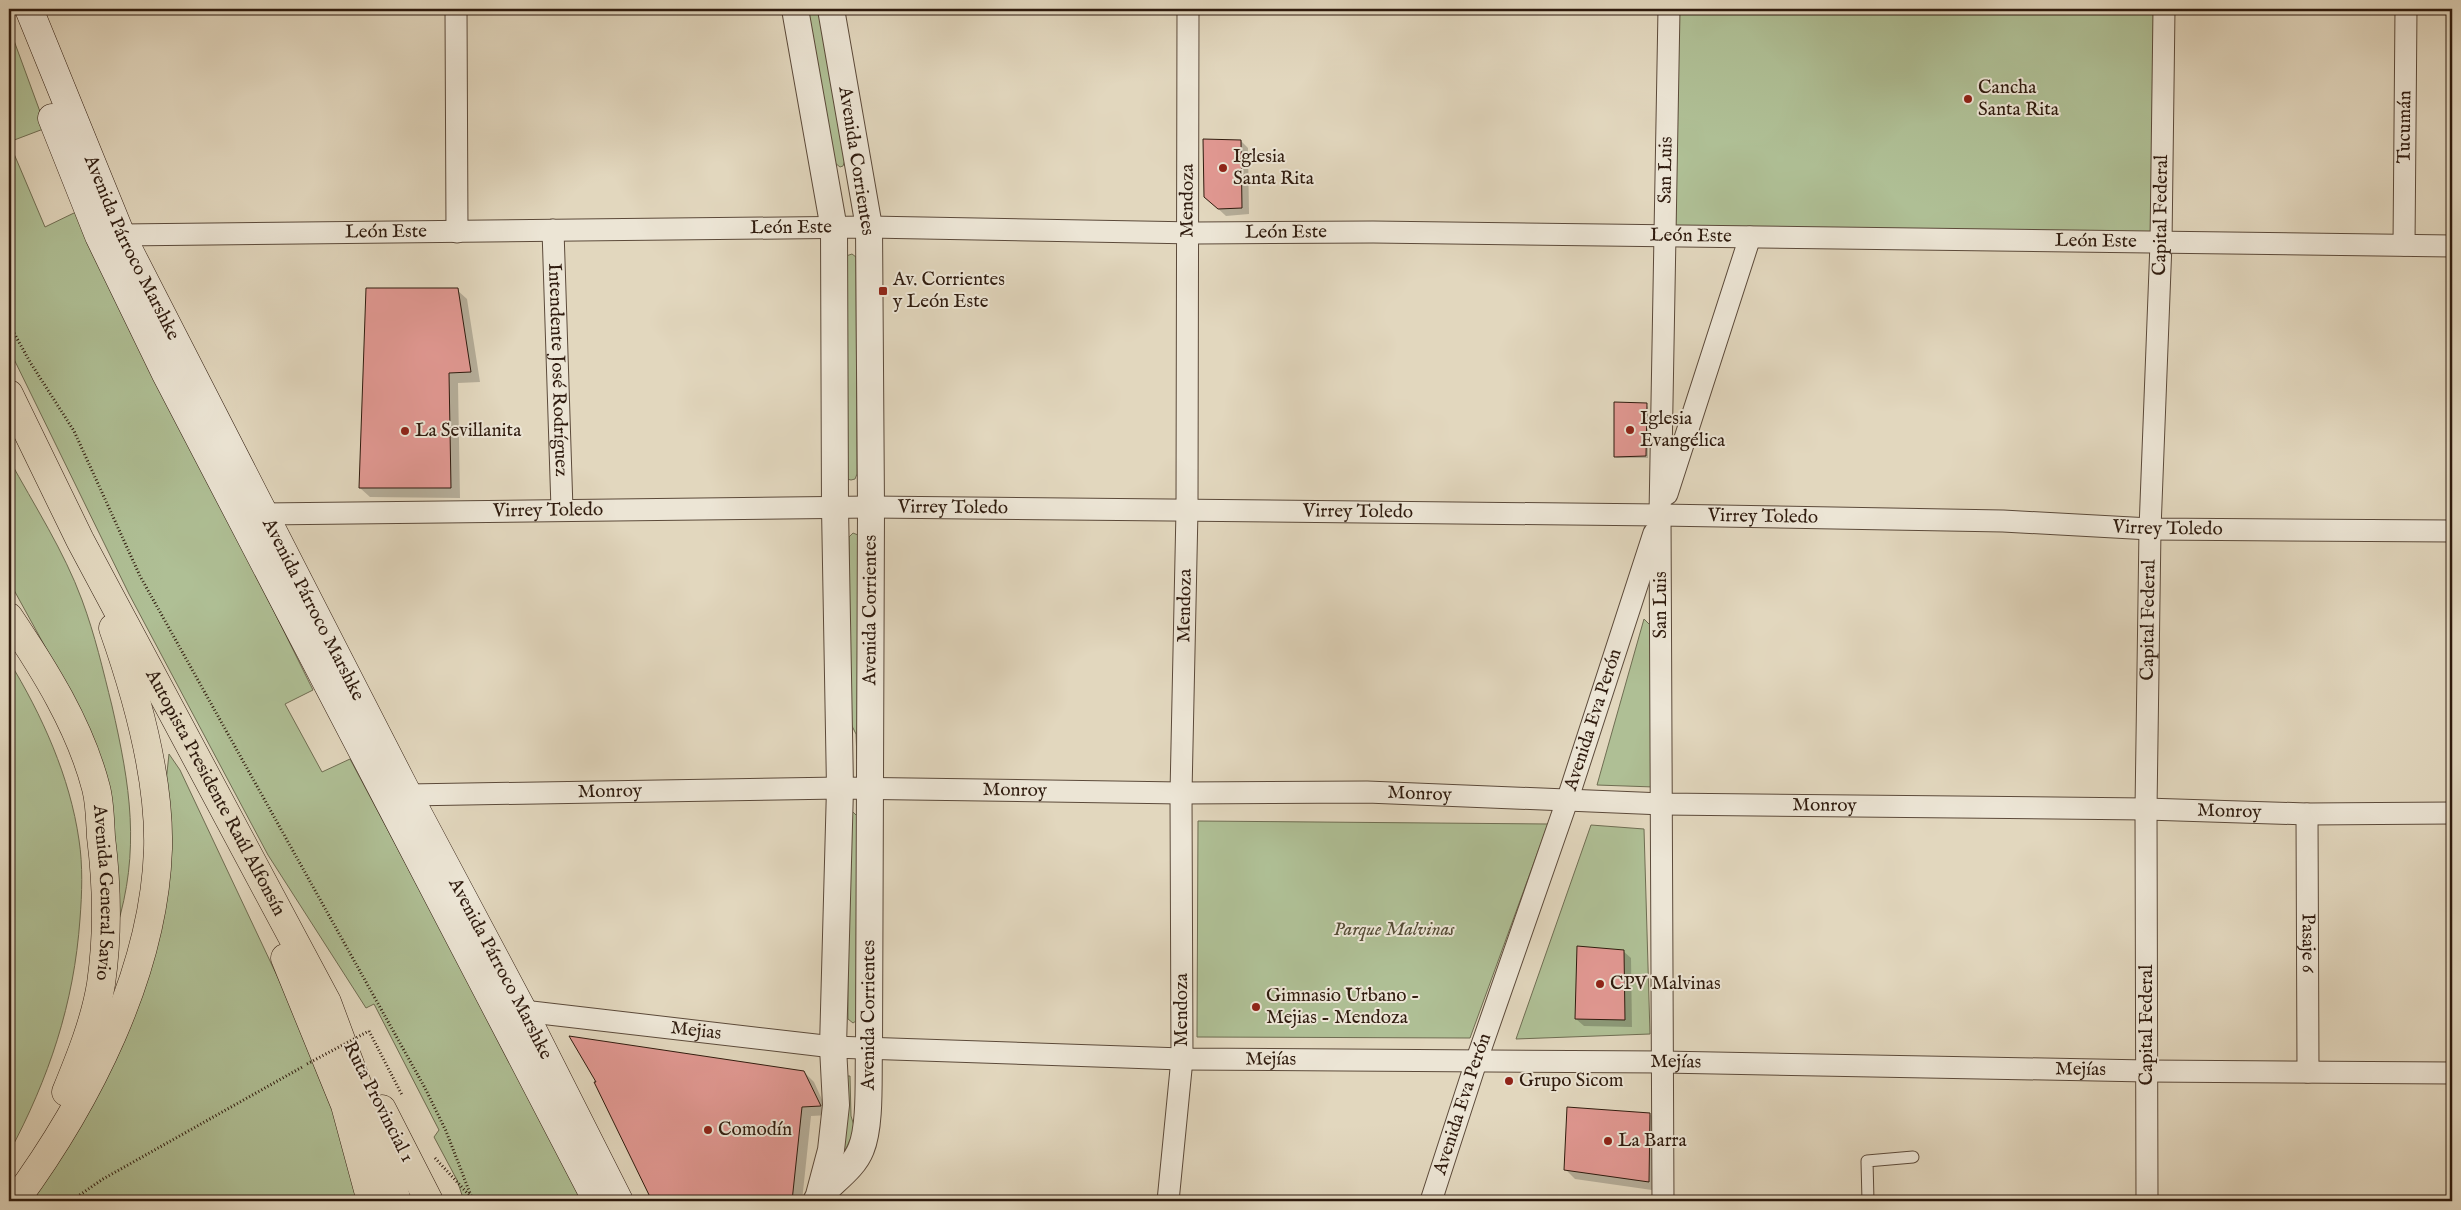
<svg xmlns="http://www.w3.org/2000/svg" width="2461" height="1210" font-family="'IM FELL English',serif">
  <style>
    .green { fill: #afbf95; stroke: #6f6d52 }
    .shadow { fill: #0003 }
    .building { fill: #e19892; stroke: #2f1b0e }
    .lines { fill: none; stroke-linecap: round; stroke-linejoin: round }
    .service-casing { stroke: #5c4a3a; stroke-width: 13 }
    .minor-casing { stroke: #5c4a3a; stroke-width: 23 }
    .tertiary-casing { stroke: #5c4a3a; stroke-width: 28 }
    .secondary-casing { stroke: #2f1b0e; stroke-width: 29 }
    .motorway-casing { stroke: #2f1b0e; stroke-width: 29 }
    .path { stroke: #2f1b0e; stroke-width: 3; stroke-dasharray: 1 2.5; stroke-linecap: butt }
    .service { stroke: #ece5d5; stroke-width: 11 }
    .minor { stroke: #ece5d5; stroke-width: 21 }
    .tertiary { stroke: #ece5d5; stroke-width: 26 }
    .secondary { stroke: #ece5d5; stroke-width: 28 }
    .motorway { stroke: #e2d7be; stroke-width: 28 }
    .path-bridge { stroke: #2f1b0e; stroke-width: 3; stroke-dasharray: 1 2.5; stroke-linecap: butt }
    .poi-dot { fill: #8f2418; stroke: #ece5d5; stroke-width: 2 }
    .labels { text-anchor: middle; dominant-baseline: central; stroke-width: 4; stroke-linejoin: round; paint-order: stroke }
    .poi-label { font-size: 19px; fill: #2f1b0e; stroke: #ece5d5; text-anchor: start }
    .street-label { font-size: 19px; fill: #2f1b0e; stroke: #ece5d5 }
    .park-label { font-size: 19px; font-style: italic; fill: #554c36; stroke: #ece5d5 }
  </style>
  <rect width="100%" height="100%" fill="#e2d7be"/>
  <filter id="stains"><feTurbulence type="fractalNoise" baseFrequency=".004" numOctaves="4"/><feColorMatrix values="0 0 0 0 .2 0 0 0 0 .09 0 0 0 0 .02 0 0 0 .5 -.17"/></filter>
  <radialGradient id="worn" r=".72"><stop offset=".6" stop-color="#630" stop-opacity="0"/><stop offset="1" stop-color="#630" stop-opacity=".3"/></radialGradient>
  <g class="green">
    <path d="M808,9h10l27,151 -2,6 -3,1 -5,-4z"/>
    <path d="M1677,9h479l3,223 -484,-6z"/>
    <path d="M9,27l37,101 -37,14 36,85 31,-15 237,478 -28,14 37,68 28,-13 235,442h-121l-7,-21 -23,-43 5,-7 -65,-126 -8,4 -98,-153 -139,-261 -120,-245z"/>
    <path d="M852,254l4,3 1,217 -2,5 -4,1 -4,-1 -1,-223z"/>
    <path d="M9,459c25,46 55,92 73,141 13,35 21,70 30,106 18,79 29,144 4,224l-46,-238 -61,-111z"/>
    <path d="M853,533l5,2 -1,224 -1,-25 -6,-12 -1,-185z"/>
    <path d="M1644,619l6,6 4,162 -57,-2z"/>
    <path d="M9,661c33,54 61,116 70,179 4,26 3,53 1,79 -6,85 -31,159 -71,234z"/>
    <path d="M169,754l11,16 124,263 28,70 29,98h-328l65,-107 68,-312z"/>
    <path d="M853,812l4,4 -1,205 -3,2 -5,-4 -1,-203z"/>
    <path d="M1198,821l350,3 -78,214 -273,-1z"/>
    <path d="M1591,825l53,4 6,205 -134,5z"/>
    <path d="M847,1076h3l1,40 4,13 -12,26z"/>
  </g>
  <g class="shadow">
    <path d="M1241,141l7,7 1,66 -23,2 -13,-12z"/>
    <path d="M457,290l10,9 13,83 -22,1 2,115 -90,-1 -10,-9z"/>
    <path d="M1646,405l2,2v51h-31l-2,-1z"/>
    <path d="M1623,951l8,7 1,69 -48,-1 -8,-7z"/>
    <path d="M804,1072l10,10 15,33 -18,1 -9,85h-148l-58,-118z"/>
    <path d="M1650,1114l9,10v67l-84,-12 -10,-10z"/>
  </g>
  <g class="building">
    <path d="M1203,139l38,1 1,68 -24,1 -14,-12z"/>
    <path d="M366,288h92l13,84 -22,1 2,115h-92z"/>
    <path d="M1614,402l33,1 -1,53 -32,1z"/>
    <path d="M1577,946l47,4 1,70 -50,-1z"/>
    <path d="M569,1036l235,35 17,35 -19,1 -10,94h-140l-58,-119h2z"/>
    <path d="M1567,1107l83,6 -1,69 -85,-12z"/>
  </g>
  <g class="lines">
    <defs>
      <path id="service" d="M1868,1201l-1,-40 46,-4"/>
      <g id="minor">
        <path d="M456,9l1,223"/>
        <path id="s1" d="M553,230l9,279"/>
        <path id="s2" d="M121,235l748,-8 327,6 177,-1 1079,14"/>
        <path id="s3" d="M2404,245l2,-236"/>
        <path d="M1667,494l83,-257"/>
        <path id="s4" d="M263,514l608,-7 789,8 343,6 147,8 302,2"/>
        <path id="s5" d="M396,797l12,-2 432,-7 341,5 186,-1 296,12 483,5 161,5 145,-1"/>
        <path id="s6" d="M2307,814l1,258"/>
        <path id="s7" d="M523,1011l310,36 349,12 481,3 484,9 305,2"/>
        <path id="s8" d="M1168,1201l14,-142 -1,-266 6,-283 1,-501"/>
        <path id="s9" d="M1431,1201l45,-139 91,-261 87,-268"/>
        <path id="s10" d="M1663,1201l-3,-686 9,-506"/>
        <path id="s11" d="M2147,1201l-1,-392 4,-280 11,-286 3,-234"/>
      </g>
      <g id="tertiary">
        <path d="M795,9l39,220 1,279 5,280 -7,259 3,58 -5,45 -12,45"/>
        <path id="s12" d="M816,1201c13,-18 37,-31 45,-52 10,-24 7,-73 8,-100l2,-542 -2,-280 -38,-218"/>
      </g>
      <g id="secondary">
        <path id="s13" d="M29,9l92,226 287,560 115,216 96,190"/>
        <path d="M52,118l47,118 66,136 432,829"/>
      </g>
      <g id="motorway">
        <path id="s14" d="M9,394l71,146 247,462 54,146 16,53"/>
        <path id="s15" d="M9,617c35,52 71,109 87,171 4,15 4,33 5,49 6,48 7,99 0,147 -6,37 -21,74 -35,108"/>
        <path d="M285,958l60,147 26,96"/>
        <path d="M382,1109l47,92"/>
        <path d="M15,1201c72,-98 139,-227 143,-352 2,-72 -21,-153 -45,-221"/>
      </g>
    </defs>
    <use href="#service" class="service-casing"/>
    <use href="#minor" class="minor-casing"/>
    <use href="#tertiary" class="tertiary-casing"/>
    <use href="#secondary" class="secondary-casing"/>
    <use href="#motorway" class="motorway-casing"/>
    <g class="path">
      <path d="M9,324l21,38 44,69 66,145 285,512 21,43 27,70"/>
      <path d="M369,1031l33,64"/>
      <path d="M435,1158l35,38"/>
      <path d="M71,1201l32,-22 201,-113"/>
    </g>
    <use href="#service" class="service"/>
    <use href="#minor" class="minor"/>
    <use href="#tertiary" class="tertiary"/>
    <use href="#secondary" class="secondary"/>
    <use href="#motorway" class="motorway"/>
    <path class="path-bridge" d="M307,1064l62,-33"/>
  </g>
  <g class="poi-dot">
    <circle cx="1968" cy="99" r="5"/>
    <circle cx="1223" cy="168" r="5"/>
    <rect x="878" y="286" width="10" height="10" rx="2.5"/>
    <circle cx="1630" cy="430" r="5"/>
    <circle cx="405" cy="431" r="5"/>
    <circle cx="1600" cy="984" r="5"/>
    <circle cx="1256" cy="1007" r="5"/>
    <circle cx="1509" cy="1081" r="5"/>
    <circle cx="708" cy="1130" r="5"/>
    <circle cx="1608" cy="1141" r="5"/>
  </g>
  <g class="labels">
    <g class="poi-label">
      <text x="1978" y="88">Cancha<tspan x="1978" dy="22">Santa Rita</tspan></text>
      <text x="1233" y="157">Iglesia<tspan x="1233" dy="22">Santa Rita</tspan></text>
      <text x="893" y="280">Av. Corrientes<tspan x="893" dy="22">y León Este</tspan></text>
      <text x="1640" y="419">Iglesia<tspan x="1640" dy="22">Evangélica</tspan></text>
      <text x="415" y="431">La Sevillanita</text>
      <text x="1610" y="984">CPV Malvinas</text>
      <text x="1266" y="996">Gimnasio Urbano -<tspan x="1266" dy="22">Mejias - Mendoza</tspan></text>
      <text x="1519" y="1081">Grupo Sicom</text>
      <text x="718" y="1130">Comodín</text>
      <text x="1618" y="1141">La Barra</text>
    </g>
    <g class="street-label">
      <text stroke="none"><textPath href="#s3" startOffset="118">Tucumán</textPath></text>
      <text transform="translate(856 161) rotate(81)">Avenida Corrientes</text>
      <text stroke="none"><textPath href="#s10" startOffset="1031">San Luis</textPath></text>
      <text stroke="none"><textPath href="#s8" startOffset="1001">Mendoza</textPath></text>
      <text stroke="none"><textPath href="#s11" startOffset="986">Capital Federal</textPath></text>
      <text stroke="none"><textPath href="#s2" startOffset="670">León Este</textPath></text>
      <text stroke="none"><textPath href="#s2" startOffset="265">León Este</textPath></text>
      <text stroke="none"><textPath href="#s2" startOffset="1165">León Este</textPath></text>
      <text stroke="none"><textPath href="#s2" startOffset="1570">León Este</textPath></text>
      <text stroke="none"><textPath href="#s2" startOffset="1975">León Este</textPath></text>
      <text stroke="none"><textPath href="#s13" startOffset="260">Avenida Párroco Marshke</textPath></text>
      <text stroke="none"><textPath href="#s1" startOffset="140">Intendente José Rodríguez</textPath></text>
      <text stroke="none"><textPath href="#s4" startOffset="690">Virrey Toledo</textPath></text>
      <text stroke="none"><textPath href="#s4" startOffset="285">Virrey Toledo</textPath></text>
      <text stroke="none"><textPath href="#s4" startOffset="1095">Virrey Toledo</textPath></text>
      <text stroke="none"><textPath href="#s4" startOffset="1500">Virrey Toledo</textPath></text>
      <text stroke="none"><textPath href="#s4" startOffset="1905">Virrey Toledo</textPath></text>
      <text stroke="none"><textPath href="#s8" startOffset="596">Mendoza</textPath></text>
      <text transform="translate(1661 605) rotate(-90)">San Luis</text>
      <text stroke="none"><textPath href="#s13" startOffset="665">Avenida Párroco Marshke</textPath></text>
      <text stroke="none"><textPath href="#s12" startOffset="609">Avenida Corrientes</textPath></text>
      <text stroke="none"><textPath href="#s11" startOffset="581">Capital Federal</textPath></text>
      <text stroke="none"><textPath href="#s9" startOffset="508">Avenida Eva Perón</textPath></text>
      <text stroke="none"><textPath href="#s5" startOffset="619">Monroy</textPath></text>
      <text stroke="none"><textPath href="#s5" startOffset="214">Monroy</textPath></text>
      <text stroke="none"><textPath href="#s14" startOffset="449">Autopista Presidente Raúl Alfonsín</textPath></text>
      <text stroke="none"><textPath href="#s5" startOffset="1024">Monroy</textPath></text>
      <text stroke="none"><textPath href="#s5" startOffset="1429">Monroy</textPath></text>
      <text stroke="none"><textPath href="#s5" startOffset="1834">Monroy</textPath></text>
      <text stroke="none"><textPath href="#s15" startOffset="298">Avenida General Savio</textPath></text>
      <text stroke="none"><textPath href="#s6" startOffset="129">Pasaje 6</textPath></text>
      <text stroke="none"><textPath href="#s13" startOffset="1070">Avenida Párroco Marshke</textPath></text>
      <text transform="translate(1182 1010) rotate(-90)">Mendoza</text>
      <text stroke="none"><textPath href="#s12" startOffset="204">Avenida Corrientes</textPath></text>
      <text transform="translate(2147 1025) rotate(-90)">Capital Federal</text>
      <text stroke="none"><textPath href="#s7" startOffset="174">Mejias</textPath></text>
      <text stroke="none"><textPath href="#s7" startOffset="750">Mejías</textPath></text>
      <text stroke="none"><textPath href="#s7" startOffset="1155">Mejías</textPath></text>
      <text stroke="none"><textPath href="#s7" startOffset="1560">Mejías</textPath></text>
      <text transform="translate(378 1102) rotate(63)">Ruta Provincial 1</text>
      <text stroke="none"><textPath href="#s9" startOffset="102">Avenida Eva Perón</textPath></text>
    </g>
    <g class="park-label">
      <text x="1394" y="930">Parque Malvinas</text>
    </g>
  </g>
  <rect width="2461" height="1210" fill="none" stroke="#e2d7be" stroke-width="30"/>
  <rect x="10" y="10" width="2441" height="1190" fill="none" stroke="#2f1b0e" stroke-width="2.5"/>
  <rect x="15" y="15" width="2431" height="1180" fill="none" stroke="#2f1b0e"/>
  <rect width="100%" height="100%" filter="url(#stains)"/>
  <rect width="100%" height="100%" fill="url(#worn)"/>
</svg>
